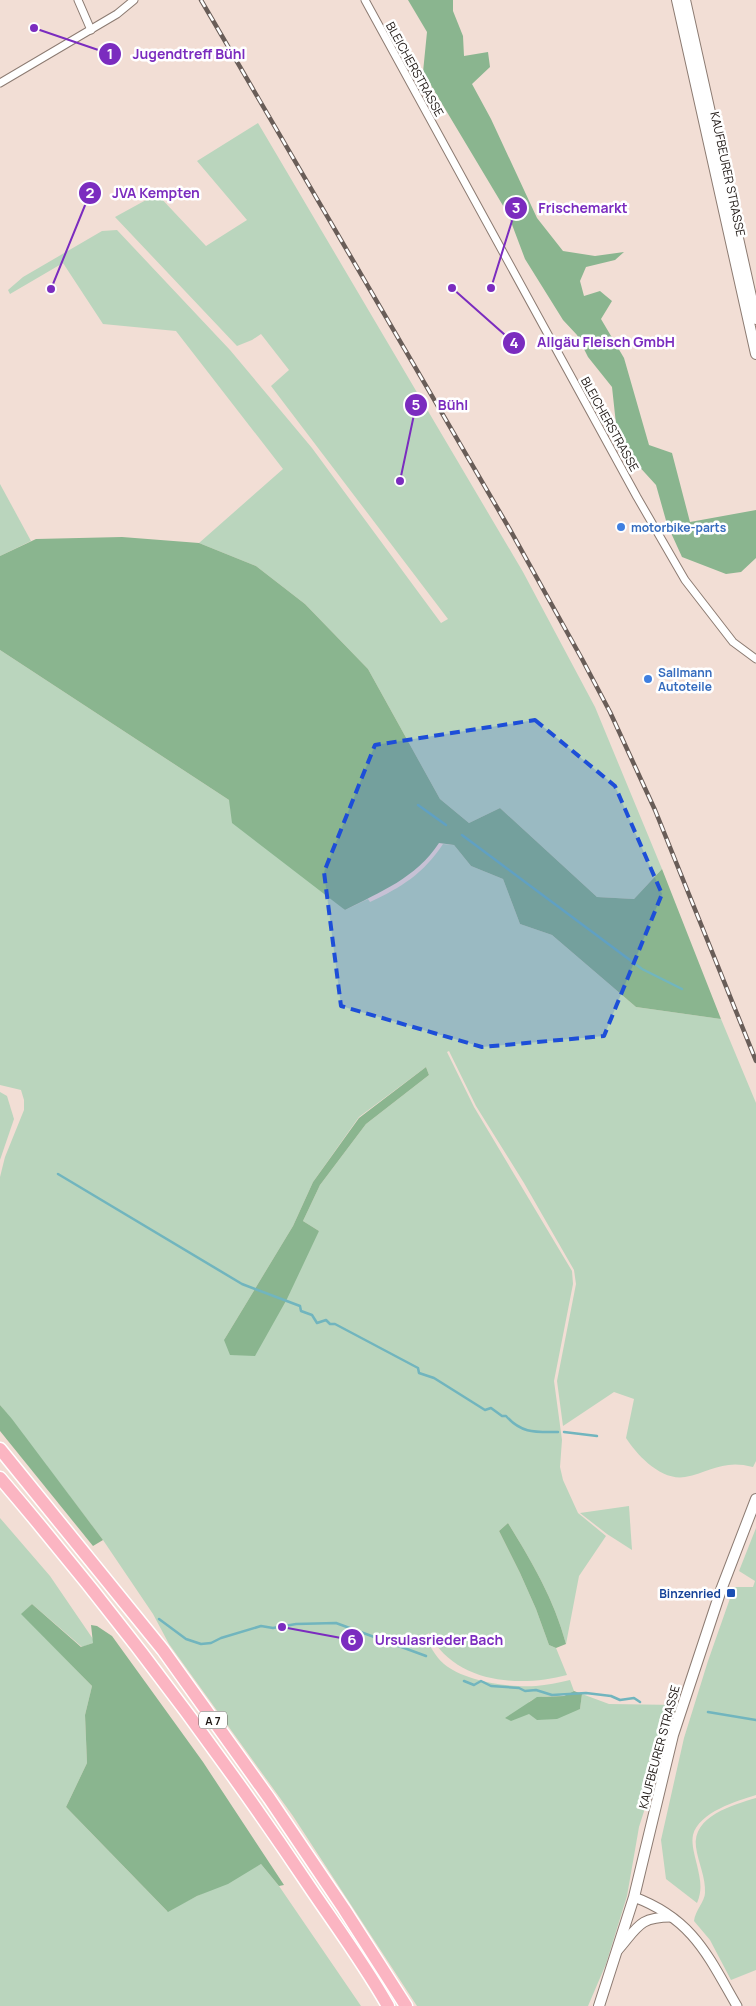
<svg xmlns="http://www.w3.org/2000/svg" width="756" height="2006" font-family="Manrope,sans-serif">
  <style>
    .green { fill: #bad5bd; fill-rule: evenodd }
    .forest { fill: #8ab58f }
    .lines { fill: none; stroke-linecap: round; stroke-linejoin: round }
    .stream { stroke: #71b5be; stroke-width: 2.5 }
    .minor-casing { stroke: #8c7b72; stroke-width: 9 }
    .tertiary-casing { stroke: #8c7b72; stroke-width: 11 }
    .secondary-casing { stroke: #8c7b72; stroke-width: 12 }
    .motorway-casing { stroke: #fff; stroke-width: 15 }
    .minor { stroke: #fff; stroke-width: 7 }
    .tertiary { stroke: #fff; stroke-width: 9 }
    .secondary { stroke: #fff; stroke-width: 10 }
    .motorway { stroke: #fbb5c2; stroke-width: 12 }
    .rail-casing { stroke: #695d58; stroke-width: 4.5 }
    .rail { stroke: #fff; stroke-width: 2.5; stroke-dasharray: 8; stroke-linecap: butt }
    .marked { fill: #1d4ed8; fill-opacity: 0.2; stroke: #1d4ed8; stroke-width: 4; stroke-dasharray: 10 6; stroke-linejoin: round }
    .shop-dot { fill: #3f7fe0; stroke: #fff; stroke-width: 2 }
    .transit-dot { fill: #1a4fb4; stroke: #fff; stroke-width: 2 }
    .labels { text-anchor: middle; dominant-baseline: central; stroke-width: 5; stroke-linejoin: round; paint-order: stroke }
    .shield { fill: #fff; stroke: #625d5a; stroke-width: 1 }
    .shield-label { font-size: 11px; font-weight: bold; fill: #1e1714 }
    .street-label { font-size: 12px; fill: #1e1714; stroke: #fff }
    .shop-label { font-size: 12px; font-weight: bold; fill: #366cbe; stroke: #fff; text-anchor: start }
    .transit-label { font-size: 12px; font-weight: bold; fill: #164399; stroke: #fff; text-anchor: end }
    .leader { fill: none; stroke: #7b2cbf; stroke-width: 2 }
    .callout-dot { fill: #7b2cbf; stroke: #fff; stroke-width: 2 }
    .mark-label { font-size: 15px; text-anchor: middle; font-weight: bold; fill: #fff }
    .callout-label { font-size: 14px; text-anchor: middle; font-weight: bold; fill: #7b2cbf; stroke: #fff; stroke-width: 5; stroke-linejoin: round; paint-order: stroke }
  </style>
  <rect width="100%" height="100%" fill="#f2ded5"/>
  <g class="green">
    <path d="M258,123l265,449 72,135 67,162 -28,30 -37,-2 -97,-89 -31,15 -29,-24 -72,-130 -63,-65 -49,-38 -57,-23 84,-74 -107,-138 -73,-7 -40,-61 -53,31 -2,-4 15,-13 79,-46 15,-1 113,120 82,98 129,175 7,-4 -177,-233 18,-16 -28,-36 -9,6 -15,6 -122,-129 42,-23 49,52 41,-26 -50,-59z"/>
    <path d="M0,484l31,57 -31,15z"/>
    <path d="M0,650l229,150 116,110 23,-11 2,3c32,-15 53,-28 73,-58l11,1 17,21 32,13 17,45 32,11 84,72 85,12 35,84v358l-3,6c-30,-8 -42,5 -68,10 -24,4 -48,-22 -59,-39l8,-39 -20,-7 -51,34 -6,-45 19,-97 -2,-14 -50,-87 -48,-77 -27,-55 -2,1 27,55 98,164 1,13 -19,97 8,59 -2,27 3,13 15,33 28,23 -27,40 -13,68c-12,-45 -34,-82 -58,-121l-9,8 21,42 16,36 13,36 7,3 11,27c-48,13 -113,8 -138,-42l-4,3c5,10 10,20 19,28 20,17 66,24 92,22 11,-1 22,-3 34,-6l4,11c-17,9 -30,1 -45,11v12l51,-5 2,-15 27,10 69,1 -39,122 -12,69 -21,68 -18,42h-171l-124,-190 -124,-172 -16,-30 -50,-74 -103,-135v-228l5,-20 19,-47v-10l-3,-10 -21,-5zM426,1067l3,8 -63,49 -46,61 -17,36 16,10 -95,109 69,-114 20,-44 46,-65z"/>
    <path d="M0,1092l7,4 7,23 -14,41z"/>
    <path d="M629,1506l3,44 -25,-16 -27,-21z"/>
    <path d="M0,1518l50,58 43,63v4l-11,4 -50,-43 -10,10 70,72 -7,29 2,48 -21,44 101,104 94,-47 18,22 82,120h-361z"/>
    <path d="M756,1528v267c-19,6 -57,17 -63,40 -2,9 2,21 4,30 3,14 6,24 0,38l-31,-24 -5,-39 23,-102 24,-77 26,-74h19l2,-6 -16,-10z"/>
    <path d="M756,1798v172l-25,10 -21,-40 -16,-19c1,-10 11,-20 11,-28 1,-15 -7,-31 -9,-46 -4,-31 37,-42 60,-49z"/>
  </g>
  <g class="forest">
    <path d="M408,0h45v11l10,25 1,20 24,-4 2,15 -18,17 19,35 46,99 26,33 32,5 29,-4 -9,8 -29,7 -6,14 4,15 16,-5 12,10 -11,18 23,39 25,87 23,8 18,69 66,-12v48l-15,14 -15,2 -44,-17 -15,-33 -11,-39 -31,-34 -9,-27 -4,-37 -24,-30 -11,-22 -14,-15 -38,-61 -17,-45 -85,-142 4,-40z"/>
    <path d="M122,537l77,6 57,23 49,38 63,65 72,130 29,24 31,-15 97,89 37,2 28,-30 59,150 -85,-12 -84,-72 -32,-11 -17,-45 -32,-13 -17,-21 -15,-2c-23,35 -59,49 -94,67l-113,-87 -3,-23 -229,-150v-94l36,-17z"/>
    <path d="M426,1067l3,8 -63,49 -46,61 -17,36 16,10 -32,68 -32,57 -25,-1 -6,-15 69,-114 20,-44 46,-64z"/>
    <path d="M0,1405l12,14 91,121 -10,6 -93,-115z"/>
    <path d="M508,1523c24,39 46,76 58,121l-10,4 -7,-3 -13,-36 -16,-36 -21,-42z"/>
    <path d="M32,1604l49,43 12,-4 -2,-18 6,1 15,10 91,126 81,123 -5,1 -18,-22 -33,20 -31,12 -29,16 -102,-105 21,-44 -2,-48 7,-29 -71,-72z"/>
    <path d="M574,1691l8,3 -2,15 -23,10 -20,1 -8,-6 -18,7 -6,-3 32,-21 27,-1z"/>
  </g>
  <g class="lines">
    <g class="stream">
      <path d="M418,805l28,20"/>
      <path d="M462,835l180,134 40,20"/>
      <path d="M58,1174l184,110 58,22 1,5 11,4 5,8 9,-3 4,4h5l83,44 1,5 15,5 51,32 6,-2 11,8h4c16,18 30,16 52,16"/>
      <path d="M564,1432l33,4"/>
      <path d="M159,1619l27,20 15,5 10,-1 10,-5 40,-12 12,2 23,-4 40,-1 90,33"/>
      <path d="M464,1681l10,4 7,-4 10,5 28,2 6,3 11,-1 16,5 34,-2 25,3 9,4 14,-2 6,4"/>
      <path d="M708,1712l48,8"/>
    </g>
    <defs>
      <g id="minor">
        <path d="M78,0l13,30"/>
        <path d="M365,0l272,497 48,83 48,62 23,17"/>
        <path d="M0,83l117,-69 17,-14"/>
      </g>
      <g id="tertiary">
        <path d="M634,1897c59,22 74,59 103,109"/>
        <path d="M618,1950c20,-23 21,-33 53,-33"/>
      </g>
      <g id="secondary">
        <path d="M677,0l79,354"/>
        <path d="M685,0l71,319"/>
        <path d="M599,2006l35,-109 39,-162 48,-145 35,-91"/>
      </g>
      <g id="motorway">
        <path d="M0,1449l163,201 106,148 75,111 62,97"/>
        <path d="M0,1478c111,130 214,266 309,408 27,40 56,79 79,120"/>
      </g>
    </defs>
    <use href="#minor" class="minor-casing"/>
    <use href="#tertiary" class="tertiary-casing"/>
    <use href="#secondary" class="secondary-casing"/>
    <use href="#motorway" class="motorway-casing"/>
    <use href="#minor" class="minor"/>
    <use href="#tertiary" class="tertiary"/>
    <use href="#secondary" class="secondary"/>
    <use href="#motorway" class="motorway"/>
    <defs>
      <path id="rail" d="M201,0l308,528 73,131 28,53 45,98 101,251"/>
    </defs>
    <use href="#rail" class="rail-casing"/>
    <use href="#rail" class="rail"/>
  </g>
  <path class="marked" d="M535,720l80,66 47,108 -58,142 -122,11 -141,-41 -17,-134 51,-127z"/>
  <g class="shop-dot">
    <circle cx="621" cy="527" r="5"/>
    <circle cx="648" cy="679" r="5"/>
  </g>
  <rect class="transit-dot" x="726" y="1588" width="10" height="10" rx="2.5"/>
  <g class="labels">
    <rect class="shield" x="199" y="1711.5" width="28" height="17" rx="4"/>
    <g class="shield-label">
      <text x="213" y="1720">A 7</text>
    </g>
    <g class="street-label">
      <text transform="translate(415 69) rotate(61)">BLEICHERSTRASSE</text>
      <text transform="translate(728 174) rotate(78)">KAUFBEURER STRASSE</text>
      <text transform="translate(610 424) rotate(61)">BLEICHERSTRASSE</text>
      <text transform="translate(659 1747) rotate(-75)">KAUFBEURER STRASSE</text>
    </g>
    <g class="shop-label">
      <text x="631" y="527">motorbike-parts</text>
      <text x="658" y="672">Sallmann<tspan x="658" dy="14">Autoteile</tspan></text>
    </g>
    <g class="transit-label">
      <text x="721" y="1593">Binzenried</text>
    </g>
  </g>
  <path class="leader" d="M34 28L110 54M51 289L90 193M491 288L516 208M452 288L514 343M400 481L416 405M282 1627L352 1640"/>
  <g class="callout-dot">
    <circle cx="34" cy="28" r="5"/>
    <circle cx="51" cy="289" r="5"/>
    <circle cx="491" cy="288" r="5"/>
    <circle cx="452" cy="288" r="5"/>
    <circle cx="400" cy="481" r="5"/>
    <circle cx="282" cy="1627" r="5"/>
    <circle cx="110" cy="54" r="12"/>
    <circle cx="90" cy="193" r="12"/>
    <circle cx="516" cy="208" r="12"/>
    <circle cx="514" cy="343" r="12"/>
    <circle cx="416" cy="405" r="12"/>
    <circle cx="352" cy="1640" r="12"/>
  </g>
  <g class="mark-label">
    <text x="110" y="59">1</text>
    <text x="90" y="198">2</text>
    <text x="516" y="213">3</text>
    <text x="514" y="348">4</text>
    <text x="416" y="410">5</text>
    <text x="352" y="1645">6</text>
  </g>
  <g class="callout-label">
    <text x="189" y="59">Jugendtreff Bühl</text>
    <text x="156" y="198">JVA Kempten</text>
    <text x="583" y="213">Frischemarkt</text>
    <text x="606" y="347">Allgäu Fleisch GmbH</text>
    <text x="453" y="410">Bühl</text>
    <text x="439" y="1645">Ursulasrieder Bach</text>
  </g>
</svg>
